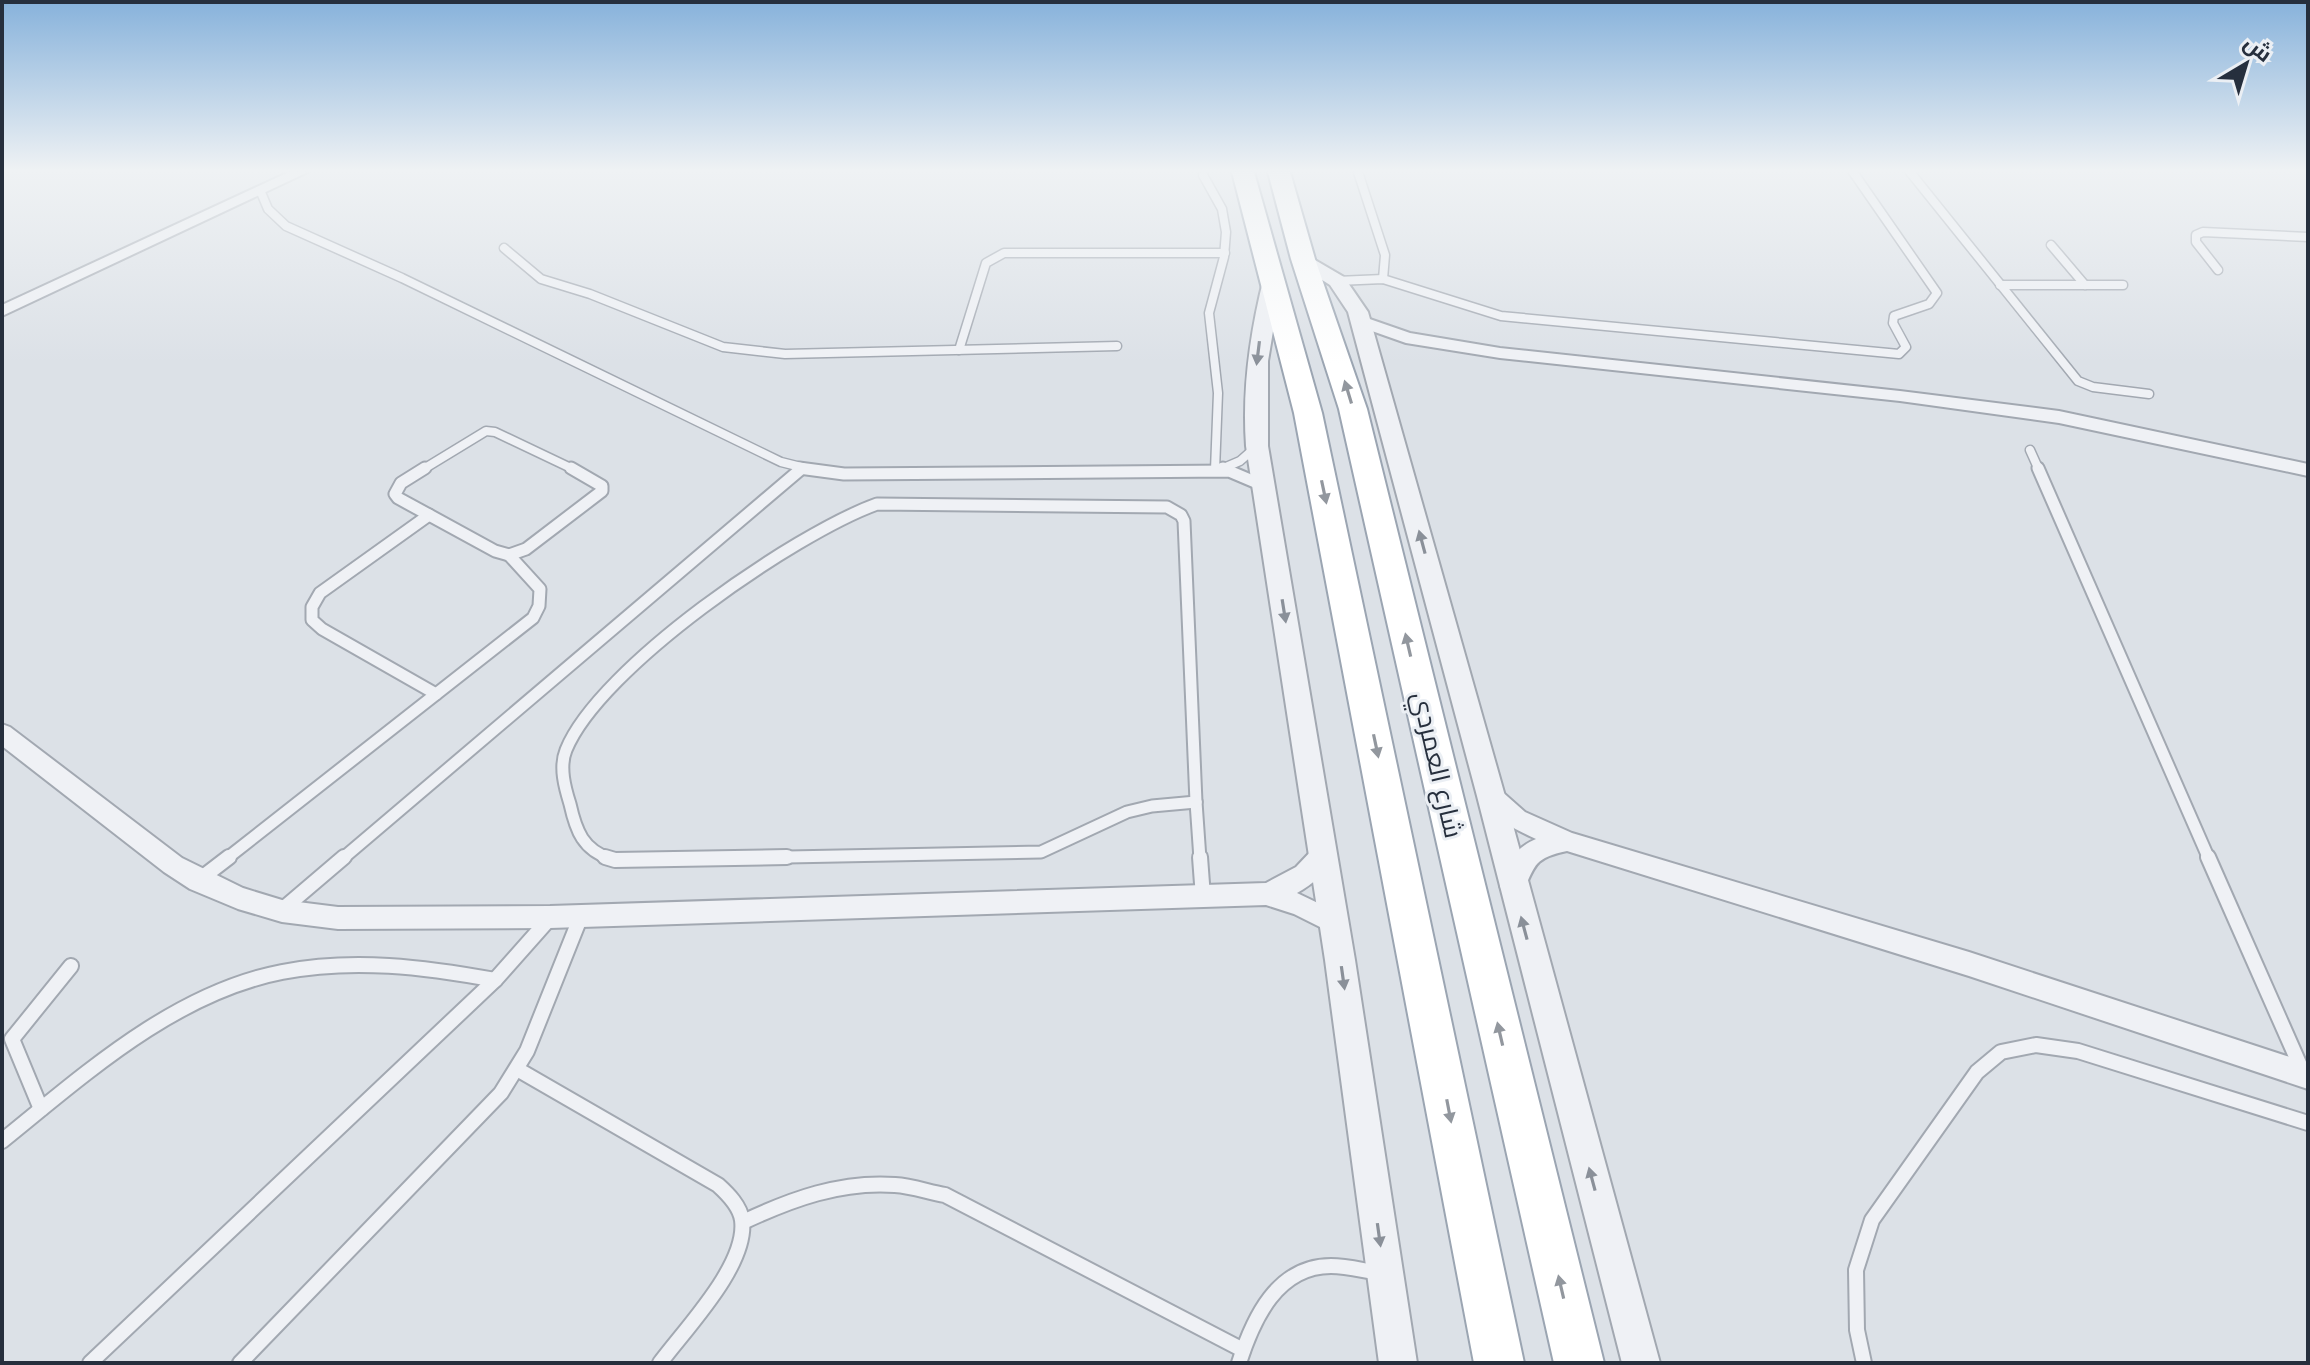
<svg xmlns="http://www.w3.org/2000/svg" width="2310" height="1365" font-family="'Varela Round',Cairo,sans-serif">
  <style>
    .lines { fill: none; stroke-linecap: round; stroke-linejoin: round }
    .service-far2-casing { stroke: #a2a8b1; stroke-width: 11 }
    .service-far1-casing { stroke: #a2a8b1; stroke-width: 15 }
    .service-casing { stroke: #a2a8b1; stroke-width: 18 }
    .minor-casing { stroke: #a2a8b1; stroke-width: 4 }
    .tertiary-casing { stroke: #a2a8b1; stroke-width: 4 }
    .primary-casing { stroke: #9ba5b2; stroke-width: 4 }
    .service-far2 { stroke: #eff1f5; stroke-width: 8 }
    .service-far1 { stroke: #eff1f5; stroke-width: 11 }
    .service { stroke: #eff1f5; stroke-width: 14 }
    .minor { fill: #eff1f5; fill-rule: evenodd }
    .tertiary { fill: #eff1f5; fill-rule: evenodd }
    .primary { fill: #fff; fill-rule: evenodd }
    .oneway { fill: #8a9099 }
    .oneway2 { fill: #92979e }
    .labels { text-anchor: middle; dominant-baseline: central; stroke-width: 6; stroke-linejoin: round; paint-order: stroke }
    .street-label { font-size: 26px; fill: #262f3d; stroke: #ebeff4 }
  </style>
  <rect width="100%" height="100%" fill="#dce1e7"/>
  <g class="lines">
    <defs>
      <g id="service-far2">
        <path d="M1358,172l27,83 -2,24"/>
        <path d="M1910,172l168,209 15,6 56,7"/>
        <path d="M1203,175l19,34 4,23 -2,25 -15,56 9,80 -3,77"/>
        <path d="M260,190l8,19 18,17 116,52 379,184 32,8"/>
        <path d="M2051,245l34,40"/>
        <path d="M504,248l37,31 49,15 133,53 62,7 332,-8"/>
        <path d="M2218,270l-22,-28v-7l7,-3 105,5"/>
        <path d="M1337,281l46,-2 118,37 398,38 7,-7 -13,-24 1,-7 35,-12 8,-11 -84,-121"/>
        <path d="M2000,285h123"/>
        <path d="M959,350l27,-87 18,-10h221"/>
        <path d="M2030,450l9,20"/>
        <path d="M422,470l64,-39 9,1 80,38"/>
        <path d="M1219,470l21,-9 17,-15"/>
      </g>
      <g id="service-far1">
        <path d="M425,468l-24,15 -6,11 3,4 97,53 14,4 17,-6 76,-58v-5l-31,-18"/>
        <path d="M799,468l45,6 385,-3 33,14"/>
        <path d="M2038,468l171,391"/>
        <path d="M1219,470l4,-2"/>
        <path d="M429,515l-109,78 -8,14v13l10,9 114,65"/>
        <path d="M1196,802l4,57"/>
        <path d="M226,859l307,-241 6,-12 1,-17 -31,-34"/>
        <path d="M342,859l459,-390"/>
        <path d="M611,859c-28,-9 -35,-28 -41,-55 -5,-16 -11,-37 -4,-54 33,-82 228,-216 311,-246l290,3 14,8 3,6 12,281"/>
        <path d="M681,859l360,-7 86,-40 25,-6 44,-4"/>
      </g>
      <g id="service">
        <path d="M605,857l10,3 172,-3"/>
        <path d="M1200,857l3,40"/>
        <path d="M2208,857l94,213"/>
        <path d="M199,880l30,-23"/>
        <path d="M283,909l61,-52"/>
        <path d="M517,1069l201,116c10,9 22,21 24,35 6,45 -57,109 -82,143"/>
        <path d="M41,1109l-29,-70 59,-73"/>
        <path d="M2,1141c83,-67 172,-148 280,-169 71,-14 143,-5 213,8"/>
        <path d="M743,1222c49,-23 98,-41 152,-37 17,1 33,7 50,10l298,155"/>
        <path d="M90,1363l405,-383 55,-62"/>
        <path d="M240,1363l261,-270 26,-42 54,-135"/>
        <path d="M1239,1363c14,-44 38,-97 92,-97 17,0 34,5 50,7"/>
        <path d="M1864,1363l-7,-33 -1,-60 16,-50 105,-148 24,-20 35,-7 42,6 230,72"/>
      </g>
      <g id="minor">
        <path d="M289,172h19l-306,144v-11z"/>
        <path d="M1361,316l49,17 90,15 400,43 159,20 249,53v12l-249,-53 -159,-22 -400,-43 -94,-15 -51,-18 -2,-4 2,-4z"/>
        <path d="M2,724l8,3 172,131 61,30 39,12 56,7 212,-1 716,-23 30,-16 18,-19 9,-3 9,3 3,7c-8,17 -22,29 -38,38l46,22 4,8 -4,8 -9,3 -40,-20 -28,-9 -716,23 -212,1 -56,-7 -44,-13 -48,-20 -26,-17 -162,-126z"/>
        <path d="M1491,786l8,3 26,23 47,21 397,119 339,111v26l-339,-113 -402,-125c-34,7 -32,15 -45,43l-9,3 -9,-3 -4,-8c5,-22 15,-38 36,-47 -21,-10 -46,-21 -57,-43l4,-7z"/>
      </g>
      <g id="tertiary">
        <path d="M1303,253l41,24 24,35 137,484 155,567h-38l-145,-567 -129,-484 -18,-27 -34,-22 -2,-4 2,-4z"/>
        <path d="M1273,271l9,6 -14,84v85l87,514 62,403h-38l-54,-403 -79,-514c-4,-58 4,-113 18,-169z"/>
      </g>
      <g id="primary">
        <path d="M1232,172h22l68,241 202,950h-50l-180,-950z"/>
        <path d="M1268,172h22l25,87 52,150 237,954h-50l-215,-954 -48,-150z"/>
      </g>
    </defs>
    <use href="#service-far2" class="service-far2-casing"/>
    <use href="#service-far1" class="service-far1-casing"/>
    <use href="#service" class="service-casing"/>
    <use href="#minor" class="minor-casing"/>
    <use href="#tertiary" class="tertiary-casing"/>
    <use href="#primary" class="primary-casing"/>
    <use href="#service-far2" class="service-far2"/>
    <use href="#service-far1" class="service-far1"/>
    <use href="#service" class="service"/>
    <use href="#minor" class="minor"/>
    <use href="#tertiary" class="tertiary"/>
    <use href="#primary" class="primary"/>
  </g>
  <defs><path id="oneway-solid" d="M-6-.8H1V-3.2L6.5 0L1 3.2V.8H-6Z" transform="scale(2)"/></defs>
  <g class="oneway">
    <use href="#oneway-solid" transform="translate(1258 353) rotate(97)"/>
    <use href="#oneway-solid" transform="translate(1422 542) rotate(-105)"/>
    <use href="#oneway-solid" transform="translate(1284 611) rotate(81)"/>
    <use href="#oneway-solid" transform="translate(1524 928) rotate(-105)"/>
    <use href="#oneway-solid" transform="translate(1343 978) rotate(82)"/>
    <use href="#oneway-solid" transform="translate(1592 1179) rotate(-105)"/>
    <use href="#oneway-solid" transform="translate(1379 1235) rotate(82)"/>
  </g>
  <g class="oneway2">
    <use href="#oneway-solid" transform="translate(1348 392) rotate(-107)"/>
    <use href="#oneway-solid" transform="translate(1324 492) rotate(78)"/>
    <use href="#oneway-solid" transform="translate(1408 645) rotate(-103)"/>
    <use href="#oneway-solid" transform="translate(1376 746) rotate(78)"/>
    <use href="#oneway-solid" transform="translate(1500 1034) rotate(-103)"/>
    <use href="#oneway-solid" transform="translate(1449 1111) rotate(79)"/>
    <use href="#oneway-solid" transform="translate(1561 1287) rotate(-103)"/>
  </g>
  <linearGradient id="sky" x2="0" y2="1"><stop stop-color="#87b2db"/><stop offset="0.47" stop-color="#eff2f4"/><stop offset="1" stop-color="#eff2f4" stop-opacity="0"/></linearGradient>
  <rect width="2310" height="363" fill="url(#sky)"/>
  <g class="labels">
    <g class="street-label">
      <text transform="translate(1437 765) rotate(77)">شارع العمردي</text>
    </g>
  </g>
  <rect width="2310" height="1365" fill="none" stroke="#262f3d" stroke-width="8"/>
  <g transform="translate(2246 64) rotate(38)" stroke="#ebeff4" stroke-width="6" paint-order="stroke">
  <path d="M0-6L14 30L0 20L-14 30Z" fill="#262f3d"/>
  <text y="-12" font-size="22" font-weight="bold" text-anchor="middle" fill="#262f3d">ش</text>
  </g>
</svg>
